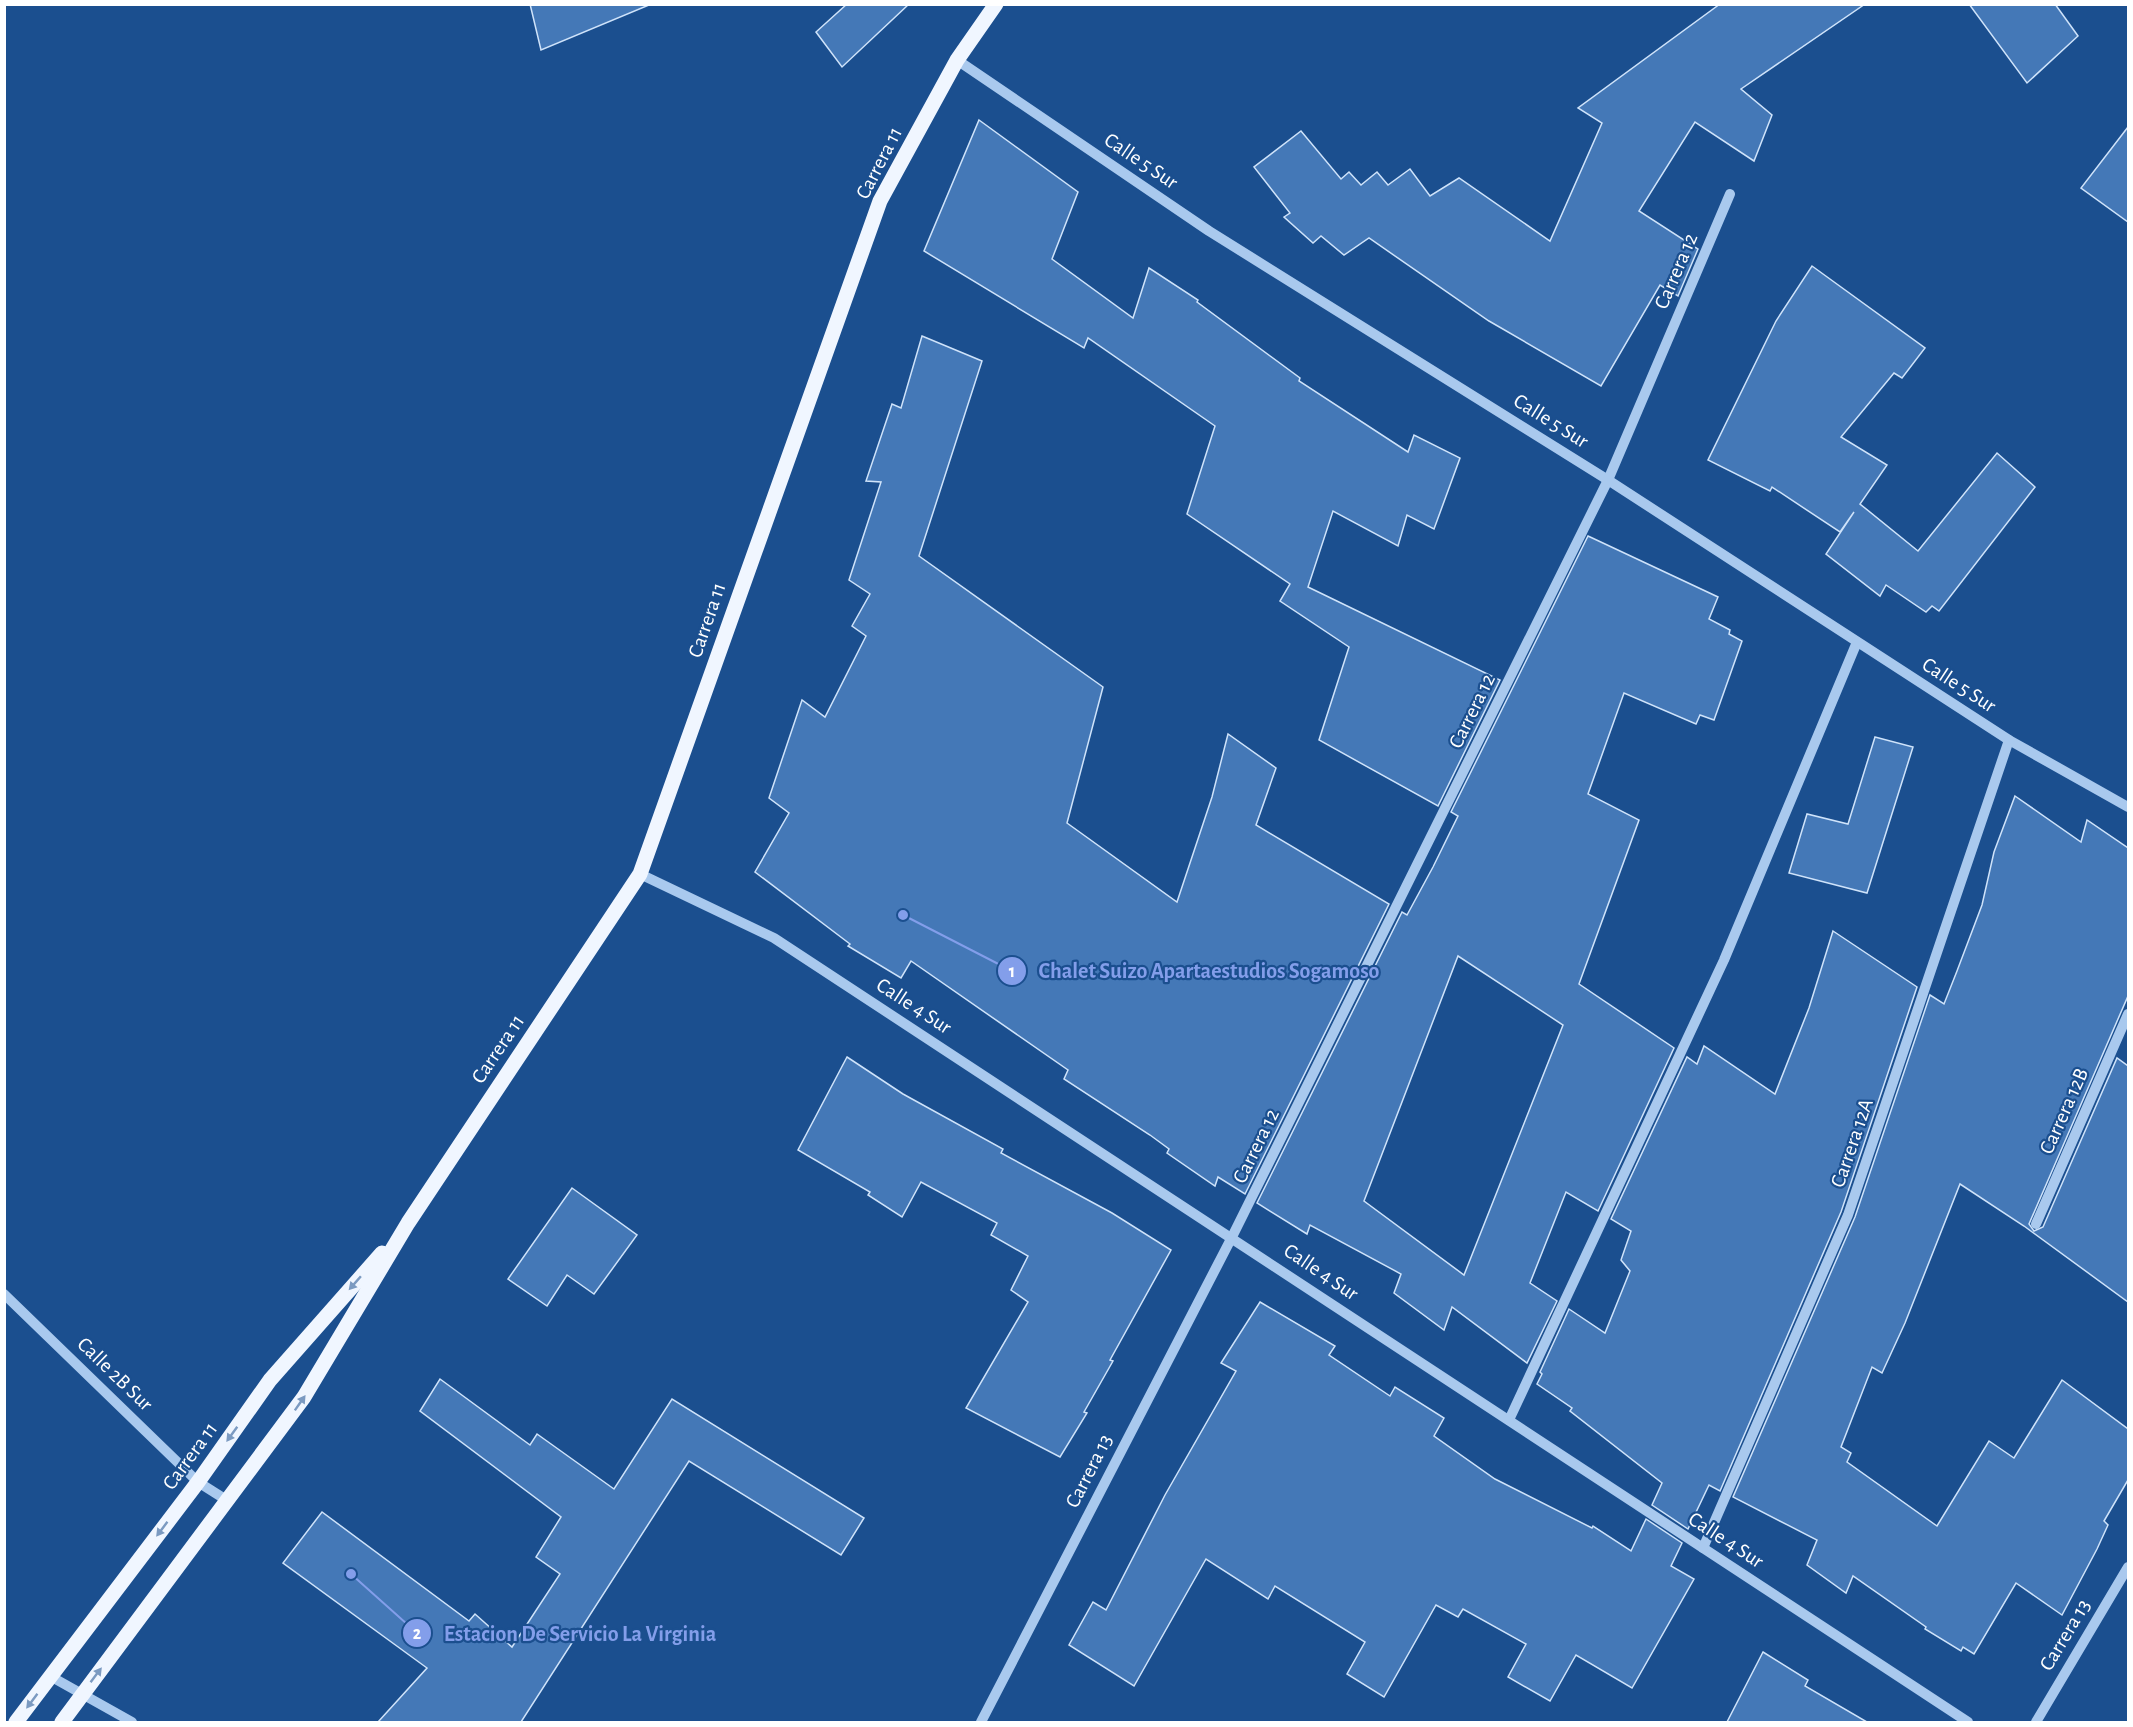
<svg xmlns="http://www.w3.org/2000/svg" width="2133" height="1727" font-family="'Alegreya Sans',sans-serif">
  <style>
    .building { fill: #4478b7; stroke: #cfe3fa; stroke-width: 1.5; fill-rule: evenodd }
    .lines { fill: none; stroke-linecap: round; stroke-linejoin: round }
    .minor { stroke: #a9c9ee; stroke-width: 10 }
    .major { stroke: #f0f6ff; stroke-width: 15 }
    .oneway { fill: #7b9ac1 }
    .labels { text-anchor: middle; dominant-baseline: central; stroke-width: 4.5; stroke-linejoin: round; paint-order: stroke }
    .street-label { font-size: 21px; fill: #fff; stroke: #1b4f8f }
    .leader { fill: none; stroke: #839eea; stroke-width: 2 }
    .callout-dot { fill: #839eea; stroke: #1b4f8f; stroke-width: 2 }
    .mark-label { font-size: 18px; text-anchor: middle; font-weight: bold; fill: #fff }
    .callout-label { font-size: 22px; text-anchor: middle; font-weight: bold; fill: #839eea; stroke: #1b4f8f; stroke-width: 4.5; stroke-linejoin: round; paint-order: stroke }
  </style>
  <rect width="100%" height="100%" fill="#1b4f8f"/>
  <g class="building">
    <path d="M530,4h119v1l-108,45z"/>
    <path d="M847,4h62l-67,63 -26,-35z"/>
    <path d="M1720,4h145l-124,85 31,26 -18,46 -59,-39 -56,89 59,38 -20,47 -18,-11 -59,101 -112,-65 -120,-83 -25,17 -23,-19 -8,7 -29,-26 6,-4 -36,-46 47,-36 40,48 8,-7 12,13 16,-13 11,13 22,-16 20,27 29,-18 91,63 52,-118 -24,-15z"/>
    <path d="M1969,4h86l23,32 -51,47z"/>
    <path d="M979,120l99,72 -26,67 81,59 16,-50 49,32 -1,2 103,76 -1,3 109,71 6,-17 46,23 -26,71 -27,-14 -9,31 -65,-35 -25,76 192,93 -62,126 -119,-66 30,-93 -69,-46 10,-17 -103,-70 28,-88 -127,-88 -4,10 -160,-97z"/>
    <path d="M2128,127v95l-47,-34z"/>
    <path d="M1812,266l113,82 -23,30 -8,-5 -53,64 46,28 -27,39 58,47 79,-98 38,34 -96,124 -7,-5 -6,6 -40,-27 -6,11 -54,-42 28,-42 -14,20 -68,-45 -2,4 -62,-31 68,-139z"/>
    <path d="M922,336l60,25 -63,195 184,131 -36,136 110,79 35,-105 16,-63 48,34 -20,57 133,79 -144,290 -27,-17 -3,9 -48,-33 2,-4 -19,-14 -86,-56 4,-9 -157,-109 -10,17 -53,-32 2,-2 -95,-72 34,-59 -20,-15 33,-98 23,17 41,-81 -14,-10 18,-32 -21,-14 32,-98 -15,-1 26,-77 9,4z"/>
    <path d="M1588,536l130,61 -9,22 21,11 -1,4 13,7 -28,79 -14,-5 -4,9 -72,-31 -36,101 51,26 -60,164 95,64 -76,163 -32,-19 -36,91 27,18 -30,62 -75,-56 -8,23 -50,-37 7,-19 -91,-49 -3,9 -50,-31 145,-291 5,3 26,-48 25,-51 -7,-4zM1458,956l105,69 -99,250 -100,-74z"/>
    <path d="M1875,737l38,10 -46,146 -78,-20 18,-59 41,10z"/>
    <path d="M2015,796l66,46 6,-22 41,28v148l-99,228 5,7 9,-4 74,-169 11,8v236l-104,-76 -64,-42 -55,139 -23,50 -10,-6 -31,80 10,6 -4,9 90,64 52,-85 25,17 48,-78 66,49v51l-24,41 4,4 -11,24 -35,66 -46,-32 -42,71 -11,-7 -2,4 -36,-22 1,-2 -73,-51 -7,17 -39,-28 10,-25 -84,-43 122,-280 75,-222 14,9 13,-33 25,-66 12,-53z"/>
    <path d="M1833,931l84,56 -76,225 -121,279 -11,-6 -21,44 -36,-24 10,-22 -92,-72 2,-3 -35,-24 5,-10 -2,-2 29,-63 36,24 25,-62 -9,-11 10,-29 -20,-12 76,-162 10,7 7,-18 71,48 34,-86z"/>
    <path d="M847,1057l56,37 100,55 -2,4 111,60 59,37 -61,110 3,1 -29,51 3,1 -27,44 -94,-49 62,-106 -17,-12 17,-34 -37,-21 6,-12 -76,-41 -19,35 -34,-22 2,-3 -72,-42z"/>
    <path d="M572,1188l65,47 -43,59 -27,-19 -20,31 -39,-27z"/>
    <path d="M1260,1302l75,44 -6,9 61,41 5,-9 49,31 -10,18 61,43 97,49 1,-2 38,25 15,-32 36,24 -11,23 23,13 -62,109 -56,-33 -26,46 -42,-24 18,-33 -63,-35 -5,8 -22,-12 -52,92 -37,-23 18,-32 -90,-56 -7,13 -62,-40 -72,127 -65,-41 24,-43 13,8 59,-115 71,-124 -15,-8z"/>
    <path d="M440,1379l90,66 7,-11 77,55 58,-90 192,119 -23,37 -152,-94 -168,261h-143l49,-54 -144,-105 39,-51 147,109 6,-7 37,33 48,-73 -24,-17 25,-40 -141,-106z"/>
    <path d="M1763,1652l45,28 -3,6 62,36h-140z"/>
  </g>
  <g class="lines">
    <g class="minor">
      <path d="M957,60l252,171 399,249 401,260 119,67"/>
      <path d="M640,874l134,64 1194,784"/>
      <path d="M2036,1224l92,-210"/>
      <path d="M4,1294l194,188 30,19"/>
      <path d="M1509,1420l215,-460 133,-318"/>
      <path d="M1703,1548l145,-333 161,-475"/>
      <path d="M50,1676l82,46"/>
      <path d="M981,1722l251,-485 376,-757 122,-286"/>
      <path d="M2036,1722l92,-155"/>
    </g>
    <g class="major">
      <path d="M16,1722l182,-240 72,-102 112,-127"/>
      <path d="M62,1722l242,-325 104,-174 232,-349 240,-673 77,-141 39,-56"/>
    </g>
  </g>
  <defs><path id="oneway-solid" d="M-6-.8H1V-3.2L6.5 0L1 3.2V.8H-6Z" transform="scale(1.5)"/></defs>
  <g class="oneway">
    <use href="#oneway-solid" transform="translate(355 1283) rotate(131)"/>
    <use href="#oneway-solid" transform="translate(300 1403) rotate(-55)"/>
    <use href="#oneway-solid" transform="translate(232 1434) rotate(126)"/>
    <use href="#oneway-solid" transform="translate(162 1529) rotate(127)"/>
    <use href="#oneway-solid" transform="translate(96 1675) rotate(-53)"/>
    <use href="#oneway-solid" transform="translate(32 1701) rotate(127)"/>
  </g>
  <g class="labels">
    <g class="street-label">
      <text transform="translate(1141 161) rotate(34)">Calle 5 Sur</text>
      <text transform="translate(879 163) rotate(-63)">Carrera 11</text>
      <text transform="translate(1676 271) rotate(-67)">Carrera 12</text>
      <text transform="translate(1551 421) rotate(32)">Calle 5 Sur</text>
      <text transform="translate(707 620) rotate(-71)">Carrera 11</text>
      <text transform="translate(1959 685) rotate(33)">Calle 5 Sur</text>
      <text transform="translate(1472 711) rotate(-64)">Carrera 12</text>
      <text transform="translate(914 1006) rotate(33)">Calle 4 Sur</text>
      <text transform="translate(498 1049) rotate(-56)">Carrera 11</text>
      <text transform="translate(2064 1111) rotate(-66)">Carrera 12B</text>
      <text transform="translate(1852 1143) rotate(-71)">Carrera 12A</text>
      <text transform="translate(1256 1146) rotate(-64)">Carrera 12</text>
      <text transform="translate(1321 1272) rotate(34)">Calle 4 Sur</text>
      <text transform="translate(115 1374) rotate(44)">Calle 2B Sur</text>
      <text transform="translate(190 1456) rotate(-54)">Carrera 11</text>
      <text transform="translate(1089 1471) rotate(-63)">Carrera 13</text>
      <text transform="translate(1726 1540) rotate(33)">Calle 4 Sur</text>
      <text transform="translate(2065 1635) rotate(-59)">Carrera 13</text>
    </g>
  </g>
  <path class="leader" d="M903 915L1012 971M351 1574L417 1633"/>
  <g class="callout-dot">
    <circle cx="903" cy="915" r="6"/>
    <circle cx="351" cy="1574" r="6"/>
    <circle cx="1012" cy="971" r="15"/>
    <circle cx="417" cy="1633" r="15"/>
  </g>
  <g class="mark-label">
    <text x="1012" y="977">1</text>
    <text x="417" y="1639">2</text>
  </g>
  <g class="callout-label">
    <text x="1209" y="978">Chalet Suizo Apartaestudios Sogamoso</text>
    <text x="580" y="1641">Estacion De Servicio La Virginia</text>
  </g>
  <rect width="2133" height="1727" fill="none" stroke="#ffffff" stroke-width="12"/>
</svg>
